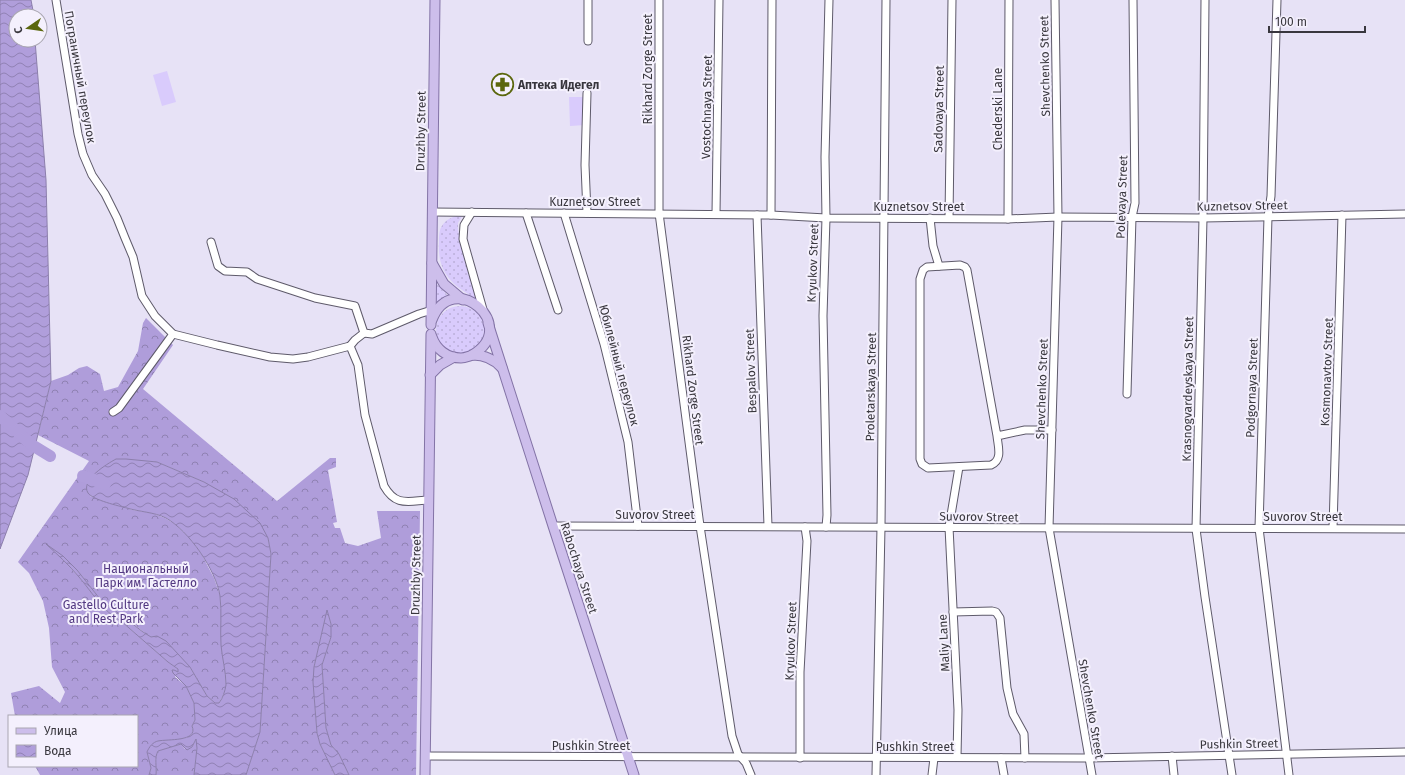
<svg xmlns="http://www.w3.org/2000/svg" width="1405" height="775" font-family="'Fira Sans',sans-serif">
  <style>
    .grass { fill: url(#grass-dots) }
    .forest { fill: url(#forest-crowns) }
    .garden { fill: #d9cbfc }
    .water { fill: url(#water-waves); stroke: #8c7fac }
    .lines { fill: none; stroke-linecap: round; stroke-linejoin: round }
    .river { stroke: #b09edb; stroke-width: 12 }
    .minor-casing { stroke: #5e5a6a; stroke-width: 9 }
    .major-casing { stroke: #8373a6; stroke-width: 11 }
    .minor { stroke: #fff; stroke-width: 7 }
    .major { stroke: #cdbeeb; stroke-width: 9 }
    .labels { text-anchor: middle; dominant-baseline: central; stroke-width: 4; stroke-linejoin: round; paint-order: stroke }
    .street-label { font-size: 12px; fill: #39373e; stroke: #f4f0fd }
    .poi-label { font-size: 12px; font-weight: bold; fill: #39373e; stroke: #f4f0fd; text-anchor: start }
    .park-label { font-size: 12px; fill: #533982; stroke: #f4f0fd }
  </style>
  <defs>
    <pattern id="grass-dots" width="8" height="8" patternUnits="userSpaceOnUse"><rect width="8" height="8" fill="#d9cbfc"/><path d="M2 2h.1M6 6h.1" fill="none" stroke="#bbafd9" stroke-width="1.8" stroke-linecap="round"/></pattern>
    <pattern id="forest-crowns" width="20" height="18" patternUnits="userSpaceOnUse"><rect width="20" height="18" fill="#af9dda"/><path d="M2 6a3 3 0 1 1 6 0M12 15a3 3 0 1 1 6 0" fill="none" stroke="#8f81b2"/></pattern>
    <pattern id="water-waves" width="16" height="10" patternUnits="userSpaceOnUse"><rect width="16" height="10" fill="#b09edb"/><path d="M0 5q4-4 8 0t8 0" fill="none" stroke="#9082b3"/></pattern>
  </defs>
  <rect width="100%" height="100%" fill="#e7e2f6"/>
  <g class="grass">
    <path d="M464,213l-6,10v7l19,69c-25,-13 -40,-27 -38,-57 0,-8 0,-14 6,-20 5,-5 13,-6 19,-9z"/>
    <path d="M436,283l13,14 -14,6z"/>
    <circle cx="460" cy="330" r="24"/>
  </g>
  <g class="forest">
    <path d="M146,318l27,27 -30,44 134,112 53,-43h6v9l-8,3 9,52 -4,1 2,5h5l5,15 13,3 23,-8 -4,-27h43l-4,264h-67l-10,-21 -8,-9 -5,-17 -4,-63 9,-28v-13l-4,-13 -13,56 1,41 2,25 3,11 15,31h-89l14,-43 11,-178 -3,-16 -64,-56 -47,-20 -12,-1 -55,35 43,14 19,3 13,5 10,6 15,14 12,17 12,23 6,17 6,90v5l-7,13h-4l-8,-7 -17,-29 -90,-68 -23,-29 -27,-23c9,9 19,19 28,29 14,15 24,36 43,45l47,41 10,7v3l-3,5 11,9 8,17 1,17 -3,6c7,15 -25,15 -35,15l-10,11 4,16 -2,7h-109l-5,-9h102v-50h-122l-4,-23 28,-7 21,17 5,-11 -13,-25 -3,-39 -6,-27 -14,-28 -11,-11 71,-101 -51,-26 13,-54 17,-6 11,-7 8,-2 13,8 4,17 14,-4 20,-36 5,-28z"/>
    <path d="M197,737v11l-3,27h-38c1,-8 -2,-17 2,-24l23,-7 4,5 7,-2z"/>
  </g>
  <g class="garden">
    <path d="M167,71l9,31 -14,4 -9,-31z"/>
    <path d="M569,97h14l2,28 -15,1z"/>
  </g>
  <g class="water">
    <path d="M0,0h31l3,16h-18v24h19l11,140 5,201 -23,94 -28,74z"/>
    <path d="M116,459h10l31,3 47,20 30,17 26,24 8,15 3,16 -11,178 -14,43h-52l3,-27 -1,-9 -4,8 -5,3 -6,-6 -23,7c-4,7 -1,16 -2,24h-7l2,-7 -4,-16c2,-5 6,-10 11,-11 9,-2 41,1 34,-15l3,-6 -1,-17 -8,-17 -13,-13 -1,-3h2l4,2v-3l-10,-7 -47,-41c-18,-9 -29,-29 -42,-44 -10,-12 -22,-23 -33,-33l17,12 14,14 23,29 43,33 8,5 6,-1 9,5 24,26 17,29 8,7h4c4,-5 6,-12 7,-18 0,-14 -4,-27 -5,-40 -1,-16 1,-32 -1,-49 -4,-26 -31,-65 -54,-78 -12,-6 -26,-6 -39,-10 -8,-2 -34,-8 -39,-15 -8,-13 19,-29 28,-34z"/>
    <path d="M327,610l4,14v13l-9,28 4,63 5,17 8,9 10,21h-14l-15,-31 -3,-11 -4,-51 1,-15z"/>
  </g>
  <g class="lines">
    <g class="river">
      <path d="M0,416l32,29 18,11"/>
      <path d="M83,476l22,8"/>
    </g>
    <defs>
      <g id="minor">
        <path d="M56,0l22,134 5,20 9,21 13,19 12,24 8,20 8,19 9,39 13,20 18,18 44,11 53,12 23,2 15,-2 42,-11 5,-6 9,-7"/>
        <path d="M659,0v213l41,313 32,210 6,18 8,9 5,12"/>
        <path d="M1055,0l3,217 -9,311 43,247"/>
        <path d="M1205,0l-2,218 -7,311 9,68 27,178"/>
        <path d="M1277,0l-6,196 -3,21 -9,311 30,247"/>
        <path d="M588,41v-41"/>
        <path d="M587,93l-2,72 2,48"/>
        <path d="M432,212l339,3 55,3 182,1 50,-2 145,1 202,-4"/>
        <path d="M472,212l-8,13 -1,14 21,74"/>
        <path d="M526,213l32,97"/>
        <path d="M564,213l40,131 24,98 10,84"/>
        <path d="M716,214l3,-214"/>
        <path d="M757,215l11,311"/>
        <path d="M771,215l1,-215"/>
        <path d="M930,218l3,28 6,20"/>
        <path d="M949,218l3,-218"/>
        <path d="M1008,219l1,-219"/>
        <path d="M211,242l7,24 7,5 22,1 10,7 58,19 40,8 9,27"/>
        <path d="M364,333l8,1 47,-20 16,-5"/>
        <path d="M350,346l8,19 7,50 19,71c12,21 24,15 45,14"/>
        <path d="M1127,394l5,-177 3,-14 -2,-203"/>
        <path d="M113,412l6,-4 54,-74"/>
        <path d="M997,436c1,10 6,24 -6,29l-63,3 -6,-4 -2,-5v-180l3,-9 4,-3 33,-2 5,2 2,3 30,166 28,-6h27"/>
        <path d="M553,526l852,3"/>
        <path d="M826,527l1,-12 -4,-199 3,-98 -1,-61 4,-157"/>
        <path d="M1333,528l9,-313"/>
        <path d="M953,612l39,-1 4,1 4,6 7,70 6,26 11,20 1,24"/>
        <path d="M425,756l663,2 317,-6"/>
        <path d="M1172,756l2,19"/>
        <path d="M957,757l1,-47 -9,-183 10,-60"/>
        <path d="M800,758v-86l7,-131 -2,-14"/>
        <path d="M1001,758l3,17"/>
        <path d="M876,775l5,-248 5,-527"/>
        <path d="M932,775l2,-17"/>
      </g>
      <g id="major">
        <path d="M432,263l12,21 19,16"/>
        <path d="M432,320c20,-53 90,6 40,35"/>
        <path d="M488,323l65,203 81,249"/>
        <path d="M431,325l4,-325"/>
        <path d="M432,337c4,12 15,21 29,21 4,0 8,-2 12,-3 12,0 21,4 29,13"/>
        <path d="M430,375l10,-10 14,-8"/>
        <path d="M425,775l6,-441"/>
      </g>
    </defs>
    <use href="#minor" class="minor-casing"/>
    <use href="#major" class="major-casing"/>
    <use href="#minor" class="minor"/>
    <use href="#major" class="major"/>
  </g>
  <defs>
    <symbol id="pharmacy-ring" viewBox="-11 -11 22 22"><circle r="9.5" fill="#f4f0fd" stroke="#5b670d" stroke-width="1.5"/><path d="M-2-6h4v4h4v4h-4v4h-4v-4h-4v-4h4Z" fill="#5b670d"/></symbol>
  </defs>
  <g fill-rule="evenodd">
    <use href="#pharmacy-ring" x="490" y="72" width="25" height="25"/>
  </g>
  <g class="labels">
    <g class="street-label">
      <text transform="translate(1045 66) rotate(-91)">Shevchenko Street</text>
      <text transform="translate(648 69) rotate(-90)">Rikhard Zorge Street</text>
      <text transform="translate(80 77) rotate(80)">Пограничный переулок</text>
      <text transform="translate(707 107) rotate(-89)">Vostochnaya Street</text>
      <text transform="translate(939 109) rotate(-89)">Sadovaya Street</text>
      <text transform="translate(998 109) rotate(-90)">Chederski Lane</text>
      <text transform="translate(421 131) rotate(-89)">Druzhby Street</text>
      <text transform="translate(1122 197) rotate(-88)">Polevaya Street</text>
      <text x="595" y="202">Kuznetsov Street</text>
      <text transform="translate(1242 206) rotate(-1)">Kuznetsov Street</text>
      <text x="919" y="207">Kuznetsov Street</text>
      <text transform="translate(813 263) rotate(-88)">Kryukov Street</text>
      <text transform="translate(619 365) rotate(75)">Юбилейный переулок</text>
      <text transform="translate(751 371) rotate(-92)">Bespalov Street</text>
      <text transform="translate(1327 372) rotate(-88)">Kosmonavtov Street</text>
      <text transform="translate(871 387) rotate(-89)">Proletarskaya Street</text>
      <text transform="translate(1252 388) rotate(-88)">Podgornaya Street</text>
      <text transform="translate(1042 389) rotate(-88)">Shevchenko Street</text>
      <text transform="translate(1188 389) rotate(-89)">Krasnogvardeyskaya Street</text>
      <text transform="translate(693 390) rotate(83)">Rikhard Zorge Street</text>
      <text x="655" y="515">Suvorov Street</text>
      <text transform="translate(979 517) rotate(1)">Suvorov Street</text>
      <text x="1303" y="517">Suvorov Street</text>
      <text transform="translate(579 568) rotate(72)">Rabochaya Street</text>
      <text transform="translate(416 575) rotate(-89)">Druzhby Street</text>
      <text transform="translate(791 641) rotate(-88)">Kryukov Street</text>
      <text transform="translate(944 643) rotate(-93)">Maliy Lane</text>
      <text transform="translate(1091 709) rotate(80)">Shevchenko Street</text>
      <text transform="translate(1239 744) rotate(-1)">Pushkin Street</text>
      <text x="591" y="746">Pushkin Street</text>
      <text x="915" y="747">Pushkin Street</text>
    </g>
    <g class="poi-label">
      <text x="518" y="85">Аптека Идегел</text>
    </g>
    <g class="park-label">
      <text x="146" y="569">Национальный<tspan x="146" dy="14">Парк им. Гастелло</tspan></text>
      <text x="106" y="605">Gastello Culture<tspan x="106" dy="14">and Rest Park</tspan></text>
    </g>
  </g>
  <rect x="8" y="715" width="130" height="52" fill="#f4f0fd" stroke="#a9a6b1"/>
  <rect x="16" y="728" width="20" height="6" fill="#cdbeeb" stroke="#a9a6b1"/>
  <text x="44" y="735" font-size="12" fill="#39373e">Улица</text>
  <rect x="16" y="745" width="20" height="12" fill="url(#water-waves)" stroke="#a9a6b1"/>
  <text x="44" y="755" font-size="12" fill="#39373e">Вода</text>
  <g transform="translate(28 28) rotate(257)"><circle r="19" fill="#f4f0fd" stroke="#a9a6b1"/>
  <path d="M0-3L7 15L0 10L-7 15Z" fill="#5b670d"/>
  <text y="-6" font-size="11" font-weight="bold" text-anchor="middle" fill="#39373e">С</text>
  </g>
  <path d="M1269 26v6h96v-6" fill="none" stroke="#39373e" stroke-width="2"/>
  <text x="1275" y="26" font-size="12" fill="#39373e" stroke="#f4f0fd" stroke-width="3" paint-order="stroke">100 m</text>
</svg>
